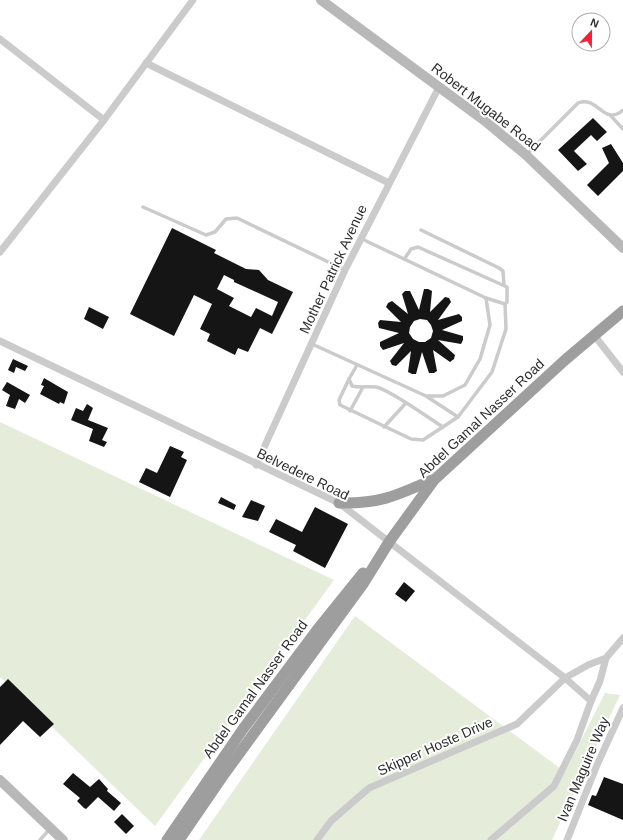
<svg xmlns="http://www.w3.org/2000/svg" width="623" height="840" font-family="Helvetica,sans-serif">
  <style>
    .green { fill: #e5edda }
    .building { fill: #151515; fill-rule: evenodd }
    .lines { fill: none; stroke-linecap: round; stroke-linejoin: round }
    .service { stroke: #cbcbcb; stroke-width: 3.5 }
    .minor { stroke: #cbcbcb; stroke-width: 7 }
    .secondary { stroke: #b8b8b8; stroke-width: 10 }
    .trunk { stroke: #9e9e9e; stroke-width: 11 }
    .labels { text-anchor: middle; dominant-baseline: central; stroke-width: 4; stroke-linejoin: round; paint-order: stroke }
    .street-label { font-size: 14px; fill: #2e2e2e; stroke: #fff }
  </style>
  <rect width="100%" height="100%" fill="#fff"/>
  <g class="green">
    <path d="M0,422l334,158 -179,246 -155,-149z"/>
    <path d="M355,616l210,156 40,-79 15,2 -68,145h-353z"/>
  </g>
  <g class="building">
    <path d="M593,118l14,14 -10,9 -6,-6 -17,16 13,13 -9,7 -20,-21z"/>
    <path d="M611,144l12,19v8l-25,25 -11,-11 22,-22 -7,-15z"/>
    <path d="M172,228l44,22 -2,3 32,16 13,1 9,10 25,12 -21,42 -12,-6 -12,24 -10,-4 -3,7 -28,-14 3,-7 -10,-5 12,-25 -18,-9 -20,41 -44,-22zM224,275l10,5v2l44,20 -6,14 -16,-8 -5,9 -22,-11 5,-8 -17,-9z"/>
    <path d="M424,289h4l4,2 -2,21 15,-15 4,1 2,4 -13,18 21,-6 3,3v4l-20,9 21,6v4l-2,4 -23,-4 17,15 -1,4 -4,3 -17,-12 4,21 -3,2h-5l-7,-21 -6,22h-4l-4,-2 3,-21 -15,15 -4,-1 -2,-4 14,-18 -21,7 -3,-4v-4l19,-9 -20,-5 -1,-5 2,-3 21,2 -15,-15 2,-4 4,-2 16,13 -6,-20 3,-3h5l9,19zM420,319l7,1 4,5 2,6 -2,7 -6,4h-6l-6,-3 -4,-6 1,-6 4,-6z"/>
    <path d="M89,307l20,10 -6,12 -19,-10z"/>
    <path d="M13,359l15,7 -3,5 -9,-4 -2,6 -6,-3z"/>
    <path d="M44,378l24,14 -4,12 -4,-2 -1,2 -19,-10 4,-8 -3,-1z"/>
    <path d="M7,382l23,13 -5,8 -6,-4 -4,10 -9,-3 4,-11 -8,-5z"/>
    <path d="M87,404l6,4 -5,12 20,8 -6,12 5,2 -3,5 -15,-6 4,-12 -22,-9 5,-12 7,3z"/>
    <path d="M170,446l14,6 -3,5 6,3 -17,37 -31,-15 7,-14 11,5z"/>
    <path d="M221,497l15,8 -2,5 -16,-7z"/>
    <path d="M251,500l14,6 -7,15 -16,-4z"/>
    <path d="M315,507l33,17 -23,44 -32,-17 3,-6 -27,-13 7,-13 26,13z"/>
    <path d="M404,582l11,9 -9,11 -11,-8z"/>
    <path d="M8,679l46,45 -14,13 -17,-16 -23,24v-58z"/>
    <path d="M73,773l17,14 9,-8 9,10 -1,2 14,12 -7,8 -16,-14 -12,12 -2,-1 -7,-7 3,-3 -17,-14z"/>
    <path d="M604,777l19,7v36l-35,-15 4,-10 4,1z"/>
    <path d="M122,814l12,12 -8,8 -12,-12z"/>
  </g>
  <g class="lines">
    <g class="service">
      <path d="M611,116l12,13"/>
      <path d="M527,154l51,-51c20,-8 26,24 45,7"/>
      <path d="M143,207l63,28 9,-3 11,-13 11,-1 108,52"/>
      <path d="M421,230l78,38 4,3 1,14"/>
      <path d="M405,258l6,-9 7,-2 89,40v15l-2,2 -19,-6"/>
      <path d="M312,344l114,52h17l22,-11 15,-26 10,-34 -4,-27 -124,-59"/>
      <path d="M357,365l-8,14 3,7c9,2 16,0 24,1 13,2 54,32 67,40"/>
      <path d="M349,379l-10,21 1,5 71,34 12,1 35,-23 34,-45 14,-43 -1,-25"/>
      <path d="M426,396l32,21"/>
      <path d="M350,411l12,-22"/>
      <path d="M384,427l22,-24"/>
      <path d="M40,840l9,-10"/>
    </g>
    <g class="minor">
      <path d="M0,39l104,81"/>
      <path d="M146,63l243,120"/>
      <path d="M0,252l104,-132 89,-120"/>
      <path d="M594,335l29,37"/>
      <path d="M0,341l339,162 226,175 26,23 -14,39 -23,46 -63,54"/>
      <path d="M256,465l89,-195 94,-183"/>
      <path d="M591,701l9,-20 6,-23"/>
      <path d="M317,840l14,-19 38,-33 148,-64 48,-46 23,-13 18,-7 17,-20"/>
      <path d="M567,840l30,-75 26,-57"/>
    </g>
    <g class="secondary">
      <path d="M321,0l164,121 41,34 97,93"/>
      <path d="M0,780l63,60"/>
    </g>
    <g class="trunk">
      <path d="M339,503c40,1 57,-7 93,-23"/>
      <path d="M167,840l76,-111 74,-99 46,-57"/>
      <path d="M179,840l46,-67 138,-189 26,-42 45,-62 131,-120 58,-49"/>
    </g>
  </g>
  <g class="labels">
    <g class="street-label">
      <text transform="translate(486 107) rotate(38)">Robert Mugabe Road</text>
      <text transform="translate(333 269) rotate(-65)">Mother Patrick Avenue</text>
      <text transform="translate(481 418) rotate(-43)">Abdel Gamal Nasser Road</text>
      <text transform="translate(303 474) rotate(26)">Belvedere Road</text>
      <text transform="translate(255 689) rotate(-54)">Abdel Gamal Nasser Road</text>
      <text transform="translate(435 746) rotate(-24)">Skipper Hoste Drive</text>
      <text transform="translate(583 769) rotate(-67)">Ivan Maguire Way</text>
    </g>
  </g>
  <g transform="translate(591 32) rotate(22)"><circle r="19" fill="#ffffff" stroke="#ababab"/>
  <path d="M0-3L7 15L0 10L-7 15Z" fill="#f42137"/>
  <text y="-6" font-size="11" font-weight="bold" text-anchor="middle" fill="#2e2e2e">N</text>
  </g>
</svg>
